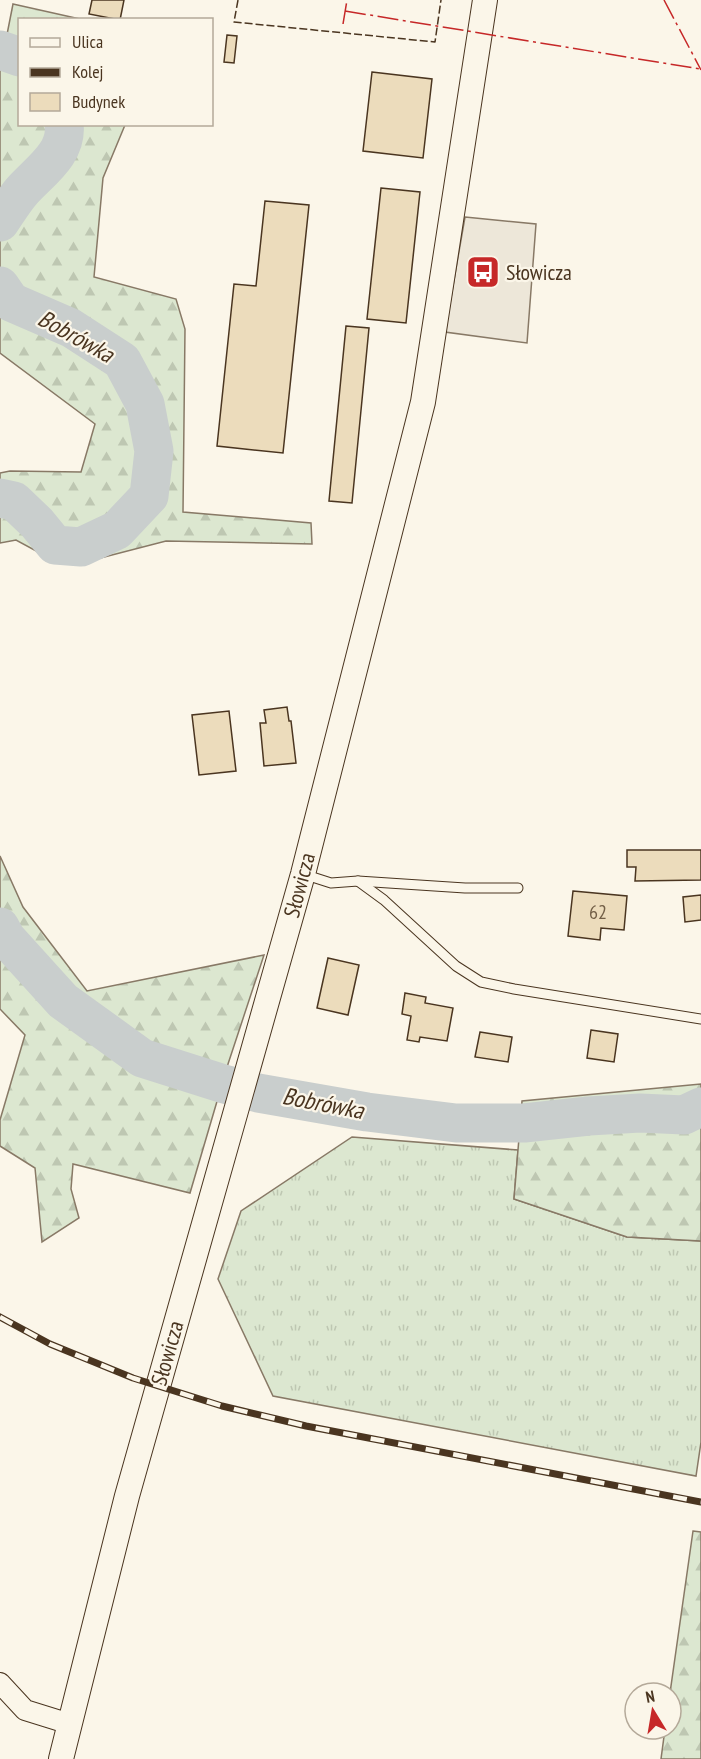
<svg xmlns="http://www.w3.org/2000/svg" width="701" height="1759" font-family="'PT Sans Narrow',sans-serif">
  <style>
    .grass { fill: url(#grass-tufts); stroke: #887966; stroke-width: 1.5 }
    .forest { fill: url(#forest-firs); stroke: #887966; stroke-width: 1.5 }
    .parking { fill: #ede7d9; stroke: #887966; stroke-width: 1.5 }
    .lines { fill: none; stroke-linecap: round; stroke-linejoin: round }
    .river { stroke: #c9cecd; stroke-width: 39 }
    .building { fill: #ecdcbc; stroke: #4a3520; stroke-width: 1.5 }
    .service-casing { stroke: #4a3520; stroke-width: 11 }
    .minor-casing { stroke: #4a3520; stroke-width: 22 }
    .tertiary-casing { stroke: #4a3520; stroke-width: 26 }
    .service { stroke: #fbf6e9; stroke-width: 9 }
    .minor { stroke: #fbf6e9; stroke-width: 20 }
    .tertiary { stroke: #fbf6e9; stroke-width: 24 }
    .rail-casing { stroke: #4a3520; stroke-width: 7 }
    .rail { stroke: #fbf6e9; stroke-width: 4.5; stroke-dasharray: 14; stroke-linecap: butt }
    .fence { stroke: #4a3520; stroke-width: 1.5; stroke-dasharray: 8 3; stroke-linecap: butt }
    .power { stroke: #c62828; stroke-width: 1.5; stroke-dasharray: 21 4.5 3 4.5; stroke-linecap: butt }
    .labels { text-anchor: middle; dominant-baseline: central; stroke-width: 4.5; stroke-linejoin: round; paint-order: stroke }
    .number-label { font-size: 20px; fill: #725f47 }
    .poi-label { font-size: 22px; fill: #4a3520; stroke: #fbf6e9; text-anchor: start }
    .street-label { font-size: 22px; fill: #4a3520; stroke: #fbf6e9 }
    .water-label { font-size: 24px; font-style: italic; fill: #4a3520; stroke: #fbf6e9 }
  </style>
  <defs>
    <pattern id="grass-tufts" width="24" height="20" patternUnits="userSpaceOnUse" patternTransform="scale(1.5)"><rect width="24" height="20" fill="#dce7d0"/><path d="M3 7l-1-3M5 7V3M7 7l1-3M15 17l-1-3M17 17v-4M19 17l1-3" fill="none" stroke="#bec7b2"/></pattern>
    <pattern id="forest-firs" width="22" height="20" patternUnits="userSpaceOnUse" patternTransform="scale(1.5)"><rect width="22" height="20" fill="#dce7d0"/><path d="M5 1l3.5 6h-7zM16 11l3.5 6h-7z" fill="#bec7b2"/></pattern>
  </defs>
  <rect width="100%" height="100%" fill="#fbf6e9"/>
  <path class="grass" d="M352,1137l166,13 -4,49 113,38 74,4v201l-5,34 -423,-80 -55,-117 23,-68z"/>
  <g class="forest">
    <path d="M13,4l67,15 -60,1v104l105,1 -22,53 -9,99 82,22 9,30 -2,183 128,11 1,21 -146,-3 -81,21 -34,-3 -35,-19 -16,3v-70l10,-2 71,1 14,-48 -95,-71v-283z"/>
    <path d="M0,856l23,51 64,84 177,-36 -36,109 -38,129 -117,-29 -2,25 8,29 -37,24 -7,-74 -35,-22v-26l25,-85 -25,-26z"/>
    <path d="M701,1084v157l-74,-4 -113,-38 8,-98z"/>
    <path d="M693,1531l8,1v227h-40l4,-30h6l-1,-36z"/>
  </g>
  <path class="parking" d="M465,217l71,7 -9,119 -82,-11z"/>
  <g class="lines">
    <g class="river">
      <path d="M0,50l20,7"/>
      <path d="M0,222c7,-10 14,-22 22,-31 18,-20 46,-38 42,-67"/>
      <path d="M0,286l11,16 60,26 51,33 23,43 9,47 -5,45 -32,34 -36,17 -26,-2 -18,-22 -23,-22 -14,-3"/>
      <path d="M0,927l6,11 57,63 79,57 82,26 34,9 109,19 89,11h68l65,-7 51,-3 44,2 17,-8"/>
    </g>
  </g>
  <g class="building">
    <path d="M92,0h32l-4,20 -31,-6z"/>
    <path d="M227,35l10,1 -3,27 -10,-1z"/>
    <path d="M372,72l60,7 -9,79 -60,-7z"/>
    <path d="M381,188l39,4 -14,131 -39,-4z"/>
    <path d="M265,201l44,4 -26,248 -66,-7 17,-162 22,2z"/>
    <path d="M346,326l23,2 -17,175 -23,-2z"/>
    <path d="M287,707l2,14h2l5,42 -32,3 -4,-43h6l-2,-13z"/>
    <path d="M229,711l7,60 -37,4 -7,-60z"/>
    <path d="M627,850h74v30l-66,1 1,-14h-9z"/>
    <path d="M573,891l54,5 -3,34 -23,-2 -1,12 -32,-4z"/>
    <path d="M701,895v25l-16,2 -2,-25z"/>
    <path d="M328,958l31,7 -11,50 -31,-7z"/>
    <path d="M405,993l21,4 -1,6 28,5 -6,33 -27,-4 -1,5 -12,-2 4,-24 -9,-2z"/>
    <path d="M591,1030l27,4 -4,28 -27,-4z"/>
    <path d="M480,1032l32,5 -4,25 -33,-5z"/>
  </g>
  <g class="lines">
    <defs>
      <g id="service">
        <path d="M303,874l28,9 27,-2 107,7h53"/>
        <path d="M358,881l26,19 72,66 25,16 33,7 187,30"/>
      </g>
      <path id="minor" d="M0,1683l25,27 45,14"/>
      <path id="tertiary" d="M61,1759l66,-263 176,-622 120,-472 62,-402"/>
    </defs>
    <use href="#service" class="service-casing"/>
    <use href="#minor" class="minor-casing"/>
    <use href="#tertiary" class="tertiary-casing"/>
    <use href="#service" class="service"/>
    <use href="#minor" class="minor"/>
    <use href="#tertiary" class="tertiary"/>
    <defs>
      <path id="rail" d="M0,1317l50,27 83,34 89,28 84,20 395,76"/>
    </defs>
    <use href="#rail" class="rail-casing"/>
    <use href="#rail" class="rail"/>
    <path class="fence" d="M238,0l-4,22 201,20 6,-42"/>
    <g class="power">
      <path d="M664,0l37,70"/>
      <path d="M345,11l355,58"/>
      <path d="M343,24l4,-24"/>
    </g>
  </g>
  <defs>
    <symbol id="bus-square" viewBox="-11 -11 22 22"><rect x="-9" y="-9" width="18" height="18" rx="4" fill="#c62828" stroke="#fbf6e9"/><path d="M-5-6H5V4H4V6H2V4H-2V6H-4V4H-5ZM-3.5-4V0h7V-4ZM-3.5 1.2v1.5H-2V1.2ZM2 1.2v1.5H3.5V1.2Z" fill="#fff"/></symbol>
  </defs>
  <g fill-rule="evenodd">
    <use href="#bus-square" x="464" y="253" width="38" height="38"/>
  </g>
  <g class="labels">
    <g class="number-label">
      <text x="598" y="912">62</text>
    </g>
    <g class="poi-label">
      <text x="506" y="272">Słowicza</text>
    </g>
    <g class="street-label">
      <text transform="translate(299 885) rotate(-75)">Słowicza</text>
      <text transform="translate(167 1353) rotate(-74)">Słowicza</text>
    </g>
    <g class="water-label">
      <text transform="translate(76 336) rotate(29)">Bobrówka</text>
      <text transform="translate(323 1103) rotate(11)">Bobrówka</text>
    </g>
  </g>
  <rect x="18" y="18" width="195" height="108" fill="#fbf6e9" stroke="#b4a999" stroke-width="1.5"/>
  <rect x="30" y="38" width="30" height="9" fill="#fbf6e9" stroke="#b4a999" stroke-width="1.5"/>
  <text x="72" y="48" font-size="18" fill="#4a3520">Ulica</text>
  <rect x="30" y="68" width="30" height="9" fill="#4a3520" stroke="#b4a999" stroke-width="1.5"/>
  <text x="72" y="78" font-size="18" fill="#4a3520">Kolej</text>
  <rect x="30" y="93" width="30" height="18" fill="#ecdcbc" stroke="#b4a999" stroke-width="1.5"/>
  <text x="72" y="108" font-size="18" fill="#4a3520">Budynek</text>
  <g transform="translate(653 1711) rotate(349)"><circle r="28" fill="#fbf6e9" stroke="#b4a999" stroke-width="1.5"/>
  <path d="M0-4.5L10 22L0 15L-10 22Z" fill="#c62828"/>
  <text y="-9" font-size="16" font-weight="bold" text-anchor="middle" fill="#4a3520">N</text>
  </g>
</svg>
